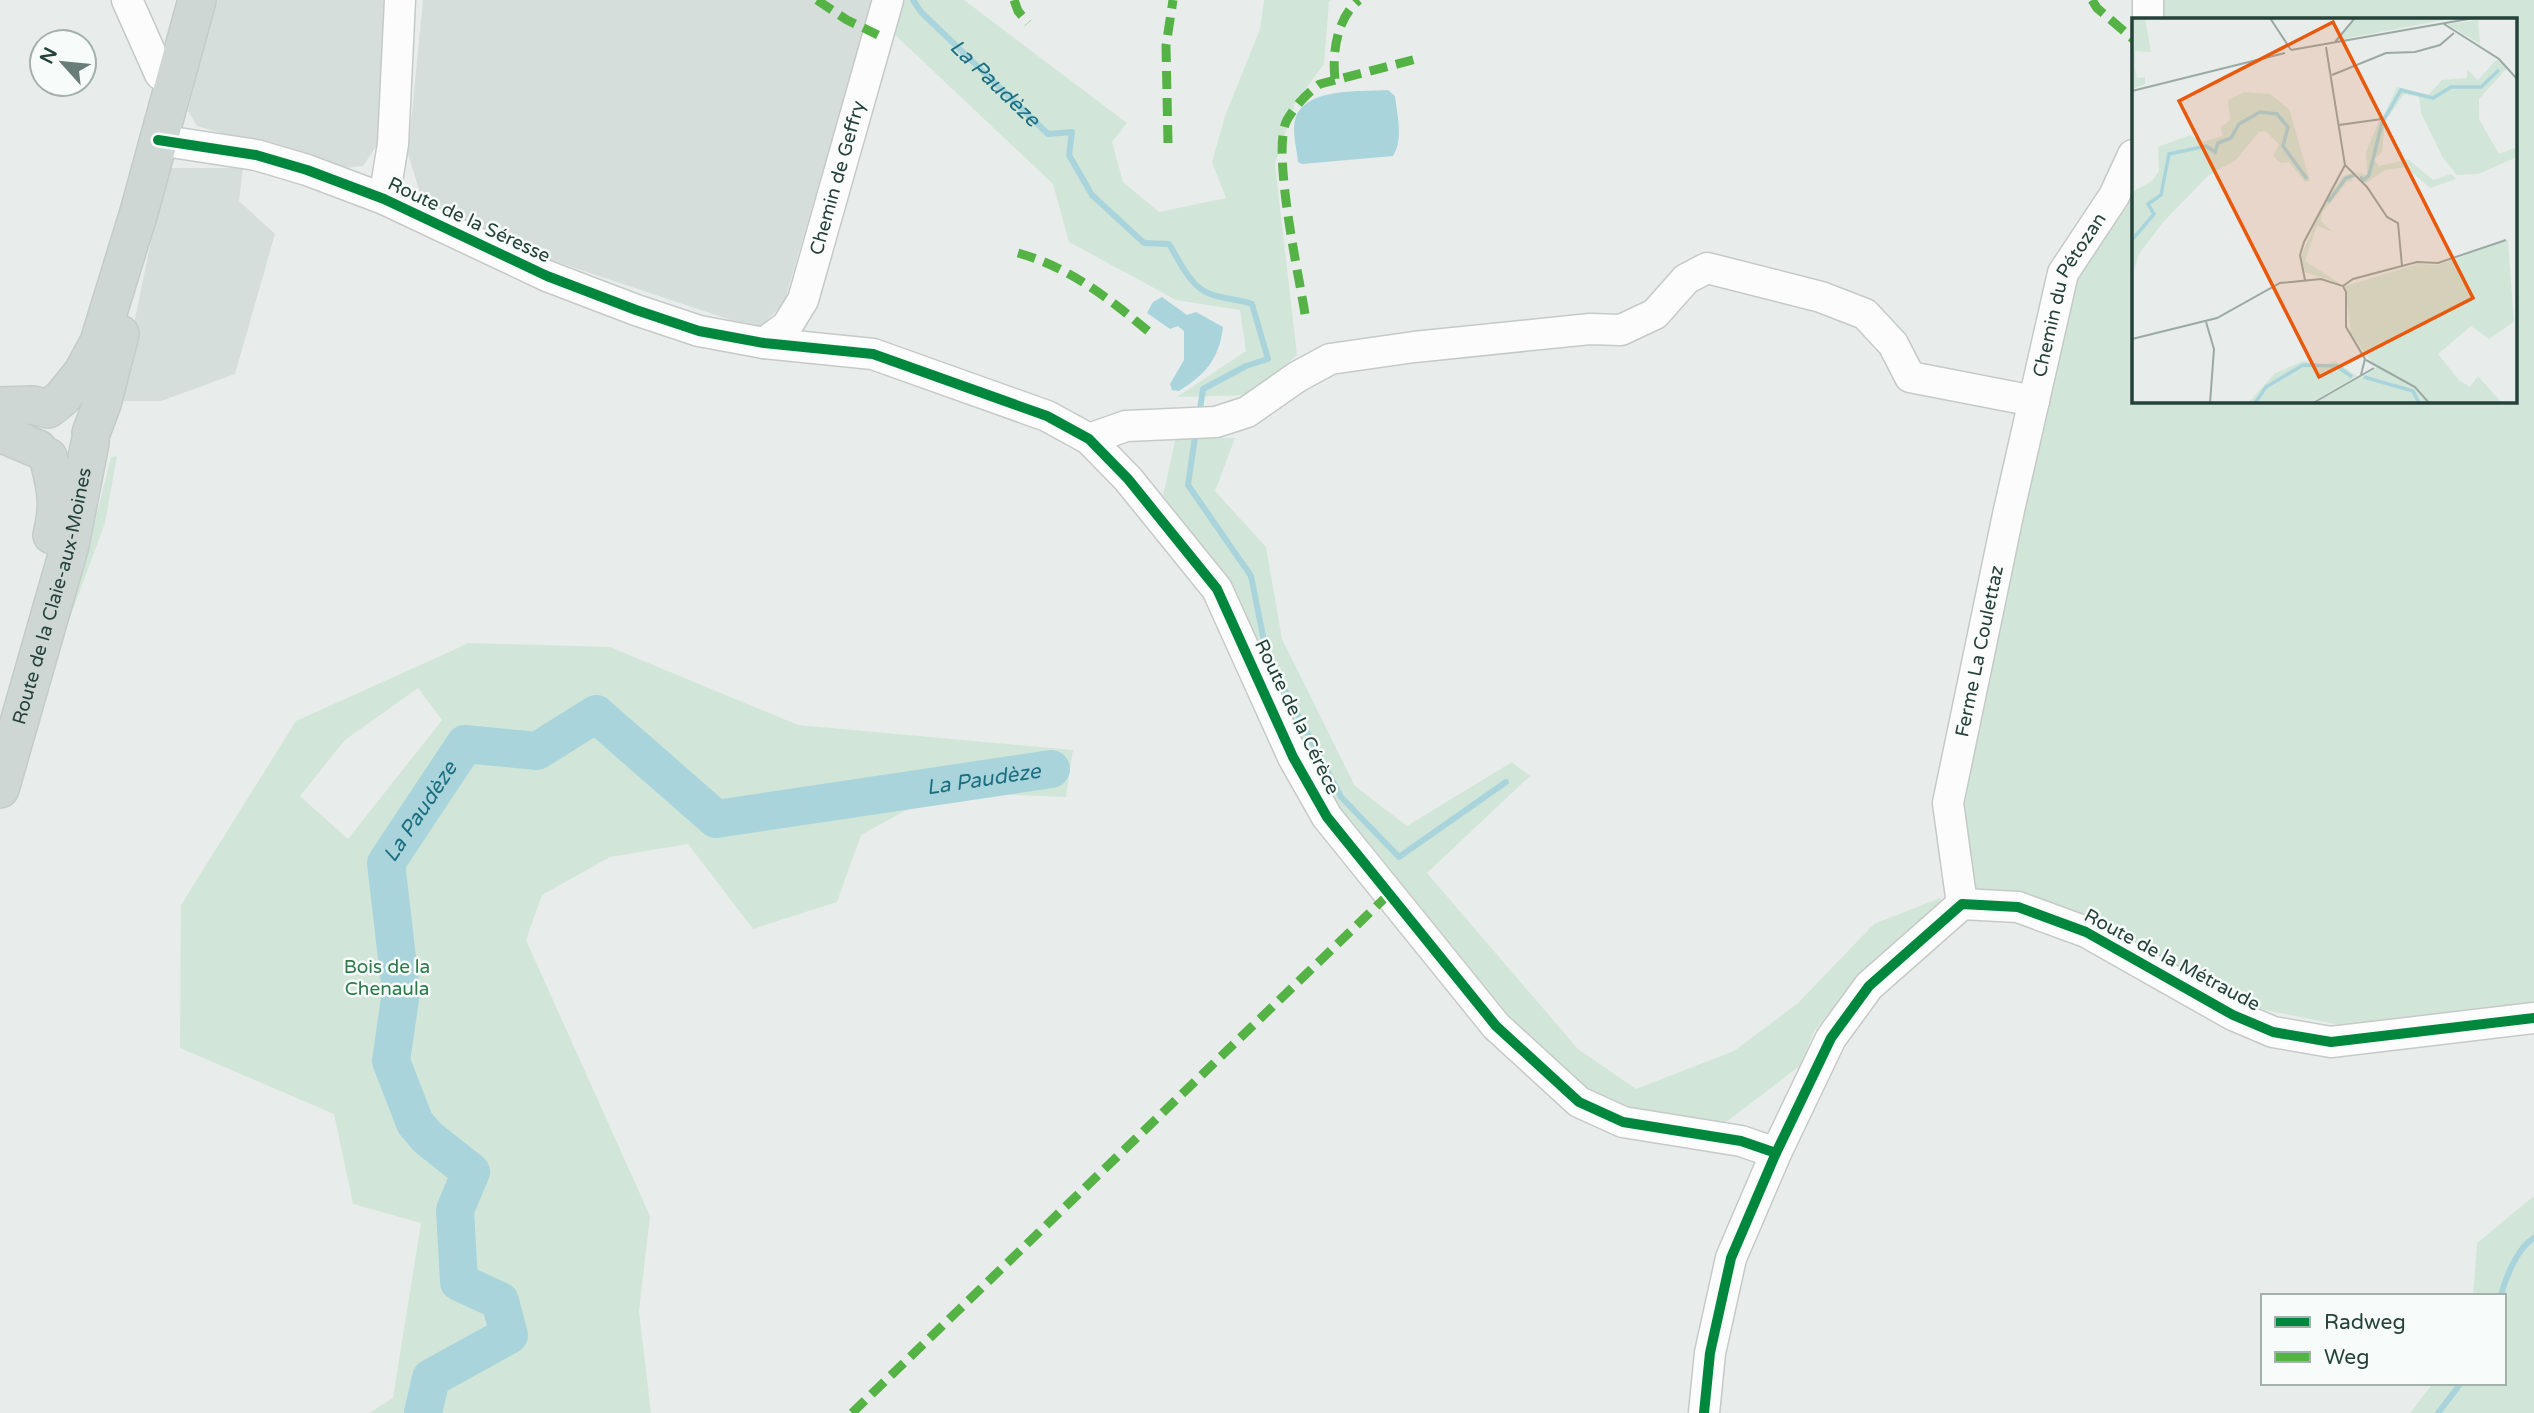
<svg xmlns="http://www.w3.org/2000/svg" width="2534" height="1413" font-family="'Varela Round',sans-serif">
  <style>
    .built { fill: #d6dedb }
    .green { fill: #d1e6d8; fill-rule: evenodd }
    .water { fill: #a9d4db }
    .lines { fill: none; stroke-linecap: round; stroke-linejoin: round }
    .stream { stroke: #a9d4db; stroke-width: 6 }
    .river { stroke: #a9d4db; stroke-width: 38 }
    .minor-casing { stroke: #c5cac8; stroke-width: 33 }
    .major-casing { stroke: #c3ccc9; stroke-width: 40 }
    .minor { stroke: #fcfcfc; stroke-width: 30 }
    .major { stroke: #cfd7d5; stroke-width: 37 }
    .quiet { stroke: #55b346; stroke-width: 9; stroke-dasharray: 18 9; stroke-linecap: butt }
    .cycleway-casing { stroke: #f7fbf9; stroke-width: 15 }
    .cycleway { stroke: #00873e; stroke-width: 10 }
    .labels { text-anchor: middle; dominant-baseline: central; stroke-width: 5; stroke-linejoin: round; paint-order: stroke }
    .street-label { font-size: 19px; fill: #24423a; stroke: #f7fbf9 }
    .park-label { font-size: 19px; fill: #2d7a4b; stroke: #f7fbf9 }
    .water-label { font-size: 21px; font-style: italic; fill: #1c6f80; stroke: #f7fbf9 }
    .inset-river { fill: none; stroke: #a9d4db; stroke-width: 3.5 }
    .inset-road { fill: none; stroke: #9aa9a4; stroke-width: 2 }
    .view { fill: #e8590c; fill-opacity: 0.15; stroke: #e8590c; stroke-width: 3.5 }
    .inset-edge { fill: none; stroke: #24423a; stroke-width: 3.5 }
  </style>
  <rect width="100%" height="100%" fill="#e8edeb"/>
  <g class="built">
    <path d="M214,0h178l-10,138 -19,28 -18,2 -148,-42 -9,-15z"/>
    <path d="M423,0h450l-89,303 -26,26 -222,-74 -115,-59 -13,-42z"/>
    <path d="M169,168h74l-4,33 36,33 -40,140 -74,27h-43l32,-155z"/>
  </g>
  <g class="green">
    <path d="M904,0h60l163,123 -15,19 11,40 36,30 67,-14 -14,-36 13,-46 35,-87 4,-29h68l-3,2 -5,62 -29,39 -20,61 22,191 -44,40 -76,2 69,-46 -6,-41 -64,-10 -107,-58 -16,-58 -160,-151z"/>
    <path d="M2157,0h377v1003l-105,17 -89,5 -99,-20 -271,-112 -13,-88 119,-529 57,-90v215h382v-382h-358z"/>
    <path d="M1176,436l59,2 -20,53 51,56 16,92 73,147 52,40 105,-64 18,14 -103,97 151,176 58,40 98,-38 64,-48 76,-79 66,-26 4,13 -85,67 -45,53 -13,34 -84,64 -87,-15 -43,-16 -80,-76 -170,-209 -31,-56 -75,-170 -68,-91z"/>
    <path d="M117,456l-12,67 -42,113 -6,3 29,-82 25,-100z"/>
    <path d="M469,643l141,4 188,78 275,25 -7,47 -127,-5 -78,43 -24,67 -84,27 -65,-85 -78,13 -68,38 -16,45 124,276 -11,95 12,102h-282l24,-15 28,-175 -68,-19 -19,-90 -154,-66 1,-143 115,-184zM418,688l24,32 -94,119 -48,-43 45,-56z"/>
    <path d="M2534,1196v217h-124l23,-30h71v-87h-31l4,-53z"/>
  </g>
  <g class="water">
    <path d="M1388,90l7,6c2,19 9,43 -2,60l-91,8 -4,-2c-1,-13 -7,-33 -2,-45 11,-30 66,-25 92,-27z"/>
    <path d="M1162,297l25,18 9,-3 27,15c-4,32 -17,47 -44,64l-7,-1 -2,-6 14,-24v-29l-6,-5 -8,3 -23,-16 6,-11z"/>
  </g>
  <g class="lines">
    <g class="stream">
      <path id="s1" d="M913,0l8,12 127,122 24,-2 -3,23 23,40 52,48 25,1c10,16 21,42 39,49 13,6 30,6 44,11l16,55 -22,7 -43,23 -4,27"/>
      <path d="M1196,430l-8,55 63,91 16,80 74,141 58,60 107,-75"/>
      <path d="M2501,1296c4,-18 17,-49 33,-58"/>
      <path d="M2438,1413l23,-30"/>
    </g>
    <path class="river" id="s2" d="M423,1413l8,-35 78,-43 -9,-34 -41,-19 -4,-72 16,-38 -43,-34 -13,-15 -24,-62 10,-69 -15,-129 79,-119 72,7 59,-37 120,105 335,-50"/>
    <defs>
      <g id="minor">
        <path d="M127,0l33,74 13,10"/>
        <path d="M2148,19v-19"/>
        <path d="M158,140l98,15 51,15 77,29 163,77 89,34 63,21 65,12 109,11 174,62 42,23 39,40 89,110 76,168 34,60 169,209 83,76 44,20 118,19 35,12"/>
        <path d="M384,199l9,-55 7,-144"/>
        <path id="s3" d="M764,343l23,-17 16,-26 85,-300"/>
        <path d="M1089,439l37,-13 90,-4 31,-10 50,-35 33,-18 84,-12 176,-18 31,1 34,-16 31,-35 21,-11 114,29 44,17 28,30 17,33 124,24"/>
        <path id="s4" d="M1962,904l-14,-101 61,-293 54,-237 51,-77 19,-41"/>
        <path d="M1704,1413l6,-60 21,-95 45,-105 55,-115 38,-52 93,-82 56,3 68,25 147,83 40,17 58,10 203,-24"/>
      </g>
      <g id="major">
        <path d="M0,406l33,-1 15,4"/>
        <path d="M52,406l10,-8 21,-26 16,-30 40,-130 58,-212"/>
        <path d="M0,433l38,16"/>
        <path d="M91,433l11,-29 18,-70"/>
        <path d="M48,457c8,30 12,47 4,78"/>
        <path id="s5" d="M0,789l70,-244 20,-102"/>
      </g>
    </defs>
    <use href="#minor" class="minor-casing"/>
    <use href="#major" class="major-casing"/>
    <use href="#minor" class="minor"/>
    <use href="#major" class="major"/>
    <g class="quiet">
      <path d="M817,0l30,20 31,15"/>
      <path d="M1014,0l4,11 10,12"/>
      <path d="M2092,0l5,8 36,31"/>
      <path d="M1335,79c-3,-27 2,-61 24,-79"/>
      <path d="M1168,143l-2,-97 7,-46"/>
      <path d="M1018,253c54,15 94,48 136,83"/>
      <path d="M1305,314c-6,-38 -34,-165 -18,-194 8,-14 20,-27 33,-36l100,-26"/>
      <path d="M852,1413l537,-519"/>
    </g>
    <defs>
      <g id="cycleway">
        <path d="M158,140l98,15 51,15 77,29 163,77 89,34 63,21 65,12 109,11 174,62 42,23 39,40 89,110 76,168 34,60 169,209 83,76 44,20 118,19 35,12"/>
        <path d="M1704,1413l6,-60 21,-95 45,-105 55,-115 38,-52 93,-82 56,3 68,25 147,83 40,17 58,10 203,-24"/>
      </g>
    </defs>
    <use href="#cycleway" class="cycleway-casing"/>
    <use href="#cycleway" class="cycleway"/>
  </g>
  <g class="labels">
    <g class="street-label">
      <text stroke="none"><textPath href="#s3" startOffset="186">Chemin de Geffry</textPath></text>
      <text transform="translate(469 220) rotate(25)">Route de la Séresse</text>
      <text stroke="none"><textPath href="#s4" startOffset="626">Chemin du Pétozan</textPath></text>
      <text stroke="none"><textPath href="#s5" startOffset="200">Route de la Claie-aux-Moines</textPath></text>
      <text stroke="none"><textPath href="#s4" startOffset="257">Ferme La Coulettaz</textPath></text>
      <text transform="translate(1297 717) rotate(64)">Route de la Cérèce</text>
      <text transform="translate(2172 960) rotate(28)">Route de la Métraude</text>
    </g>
    <g class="park-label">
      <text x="387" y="967">Bois de la<tspan x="387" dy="22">Chenaula</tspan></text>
    </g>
    <g class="water-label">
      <text stroke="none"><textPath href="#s1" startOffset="117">La Paudèze</textPath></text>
      <text stroke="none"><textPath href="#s2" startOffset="1374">La Paudèze</textPath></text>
      <text stroke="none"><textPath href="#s2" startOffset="721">La Paudèze</textPath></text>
    </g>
  </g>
  <g transform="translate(2132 18)">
    <rect width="385" height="385" fill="#e8edeb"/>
    <path d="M0,0h13l6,34 -16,-1v17l2,10 8,-1v7l-13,5zM225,0h97l-116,22zM346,2l2,24 -33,-20zM365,41l10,9 -28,31v20l20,35 18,-7v10l-39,17 -21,1 -14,-17 -22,-45 -2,-16 -15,-3 -15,22 -6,1 14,-30 31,8 14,-15 25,-2v-8l11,10zM112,74l26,2 19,15 21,72 -5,1 -16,-20 -8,1 -8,-7 6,-12 -14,-13 -6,1 -23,28 -27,15 -45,46 -25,33 -7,22v-84l20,-11 7,-10 -1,-24 32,-12 12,7 20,-6 -1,-9 9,-7 -2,-20zM253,102l-3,32 -8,8 5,6 29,-7 25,21 18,-6 5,5 -26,9 -24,-21 -21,3 -19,13 -11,-11 12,3 -1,-23 13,-31zM218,156l3,7 -6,1 -25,31 -1,8 12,11 -16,-6 -12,35 36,23 -36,-12 -4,-16 22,-50 20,-30zM376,222l6,82 -25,17 -18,-13 -33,28 21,26 11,7 8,-11 24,27h-187l61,-35 -25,-34 -6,-48 73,-22 20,1zM171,343l21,4 11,-4 22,15 -47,27h-62l27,-30z" fill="#d1e6d8"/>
    <path class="inset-river" d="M228,159l4,3 5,-5 13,-52 19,-33 32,8 18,-11h30l18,-17M196,184l18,-24 9,-3M0,222l22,-26 -6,-10 13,-9 8,-41 37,-8 9,6 3,-9 13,-5 8,-14 21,-12 17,2 11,13 -5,19 24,33M232,359l49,14 6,12M123,385l11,-16 37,-22 34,1 15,11"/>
    <path class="inset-road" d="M138,0l21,32M312,6l55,35 18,20M203,24l20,-24M159,32l183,-32M200,57l54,-22 29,-1 25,-7 14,-12M0,73l153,-38M207,107l43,-6M213,147l22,22 20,30 11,6 4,43M173,262l-5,-25 4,-13 41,-77 -19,-118M211,268l10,-7 64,-17 21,1 68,-23M74,304l8,27 -4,54M0,321l85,-21 63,-35 41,-4 22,7 3,6v35l19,32 -4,16M234,342l49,27 14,16M181,385l61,-35"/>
    <path class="view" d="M201,4l140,276 -154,79 -140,-276z"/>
    <rect width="385" height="385" class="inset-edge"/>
  </g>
  <rect x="2261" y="1294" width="245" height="91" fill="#f7fbf9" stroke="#a3b1ad" stroke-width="2"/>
  <rect x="2275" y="1317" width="35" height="10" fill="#00873e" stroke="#a3b1ad" stroke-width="2"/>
  <text x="2324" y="1329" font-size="21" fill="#24423a">Radweg</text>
  <rect x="2275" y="1352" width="35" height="10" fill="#55b346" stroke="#a3b1ad" stroke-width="2"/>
  <text x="2324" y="1364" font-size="21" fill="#24423a">Weg</text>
  <g transform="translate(63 63) rotate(297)"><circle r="33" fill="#f7fbf9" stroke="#a3b1ad" stroke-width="2"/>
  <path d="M0-5L12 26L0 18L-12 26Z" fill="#697e78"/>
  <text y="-10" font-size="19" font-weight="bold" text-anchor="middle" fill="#24423a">N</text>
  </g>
</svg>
